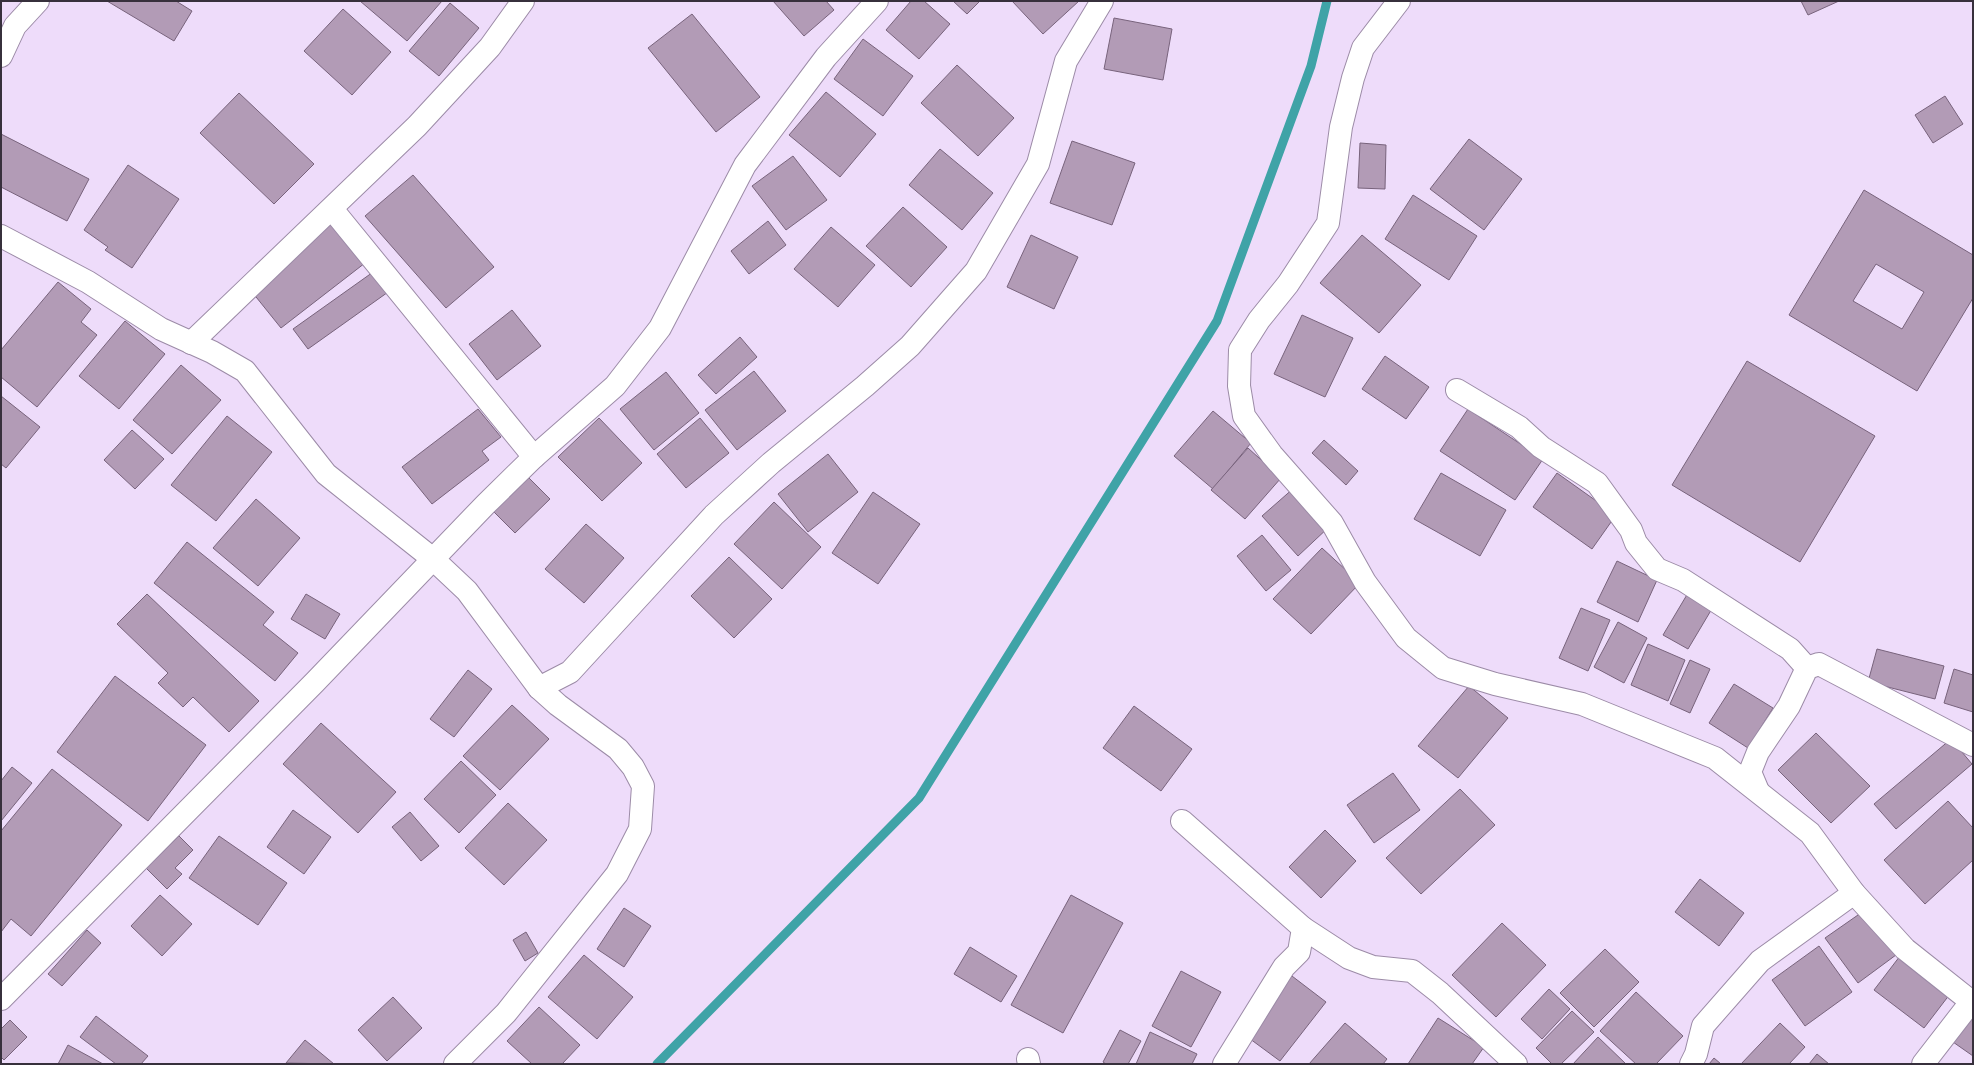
<svg xmlns="http://www.w3.org/2000/svg" width="1974" height="1065" font-family="'Crimson Pro',serif">
  <style>
    .lines { fill: none; stroke-linecap: round; stroke-linejoin: round }
    .stream { stroke: #3fa3a7; stroke-width: 9 }
    .building { fill: #b29bb6; stroke: #78637c; fill-rule: evenodd }
    .minor-casing { stroke: #9c8ba7; stroke-width: 24 }
    .minor { stroke: #fff; stroke-width: 22 }
  </style>
  <rect width="100%" height="100%" fill="#eedcfa"/>
  <g class="lines">
    <path class="stream" d="M657,1064l262,-266 298,-477 94,-255 16,-65"/>
  </g>
  <g class="building">
    <path d="M107,1h69l16,10 -18,30z"/>
    <path d="M360,1h82l-35,40z"/>
    <path d="M773,1h53l8,9 -30,26z"/>
    <path d="M911,1h13l26,23 -31,35 -33,-29z"/>
    <path d="M953,1h27l-13,13z"/>
    <path d="M1012,1h67l-36,33z"/>
    <path d="M1801,1h38l-31,14z"/>
    <path d="M450,3l29,25 -40,48 -30,-25z"/>
    <path d="M343,9l48,43 -39,43 -48,-44z"/>
    <path d="M692,14l68,83 -44,35 -68,-84z"/>
    <path d="M1114,18l58,11 -9,51 -59,-11z"/>
    <path d="M863,39l50,37 -30,40 -49,-37z"/>
    <path d="M957,65l57,53 -36,38 -57,-53z"/>
    <path d="M826,92l50,42 -36,43 -51,-42z"/>
    <path d="M239,93l75,71 -40,40 -74,-71z"/>
    <path d="M1945,96l18,28 -30,19 -18,-28z"/>
    <path d="M1,134l88,45 -22,42 -66,-34z"/>
    <path d="M1469,139l53,40 -38,51 -54,-41z"/>
    <path d="M1072,141l63,22 -23,62 -62,-22z"/>
    <path d="M1360,143l26,2 -1,44 -27,-1z"/>
    <path d="M940,149l53,44 -31,37 -53,-45z"/>
    <path d="M793,156l34,44 -41,30 -34,-44z"/>
    <path d="M128,165l51,34 -47,69 -27,-18 3,-3 -24,-17z"/>
    <path d="M413,175l81,92 -48,41 -81,-92z"/>
    <path d="M1864,190l109,65v43l-56,93 -128,-76zM1876,264l48,28 -22,37 -49,-28z"/>
    <path d="M1413,195l64,41 -28,44 -64,-41z"/>
    <path d="M903,207l44,40 -36,40 -45,-41z"/>
    <path d="M329,217l36,46 -84,65 -37,-46z"/>
    <path d="M768,221l18,24 -37,29 -18,-23z"/>
    <path d="M831,227l44,38 -37,42 -44,-38z"/>
    <path d="M1031,235l47,22 -24,52 -47,-22z"/>
    <path d="M1362,235l59,50 -42,48 -59,-50z"/>
    <path d="M383,265l15,20 -90,64 -15,-20z"/>
    <path d="M58,282l33,27 -10,13 16,13 -60,72 -36,-30v-27z"/>
    <path d="M512,310l29,36 -44,34 -28,-36z"/>
    <path d="M1302,315l51,23 -28,59 -51,-23z"/>
    <path d="M125,321l40,33 -46,55 -40,-33z"/>
    <path d="M740,337l17,20 -41,37 -18,-19z"/>
    <path d="M1385,356l44,31 -23,32 -44,-30z"/>
    <path d="M1747,361l128,75 -75,126 -128,-77z"/>
    <path d="M181,365l40,35 -49,54 -39,-34z"/>
    <path d="M754,371l32,40 -49,39 -32,-40z"/>
    <path d="M666,372l33,41 -45,37 -34,-41z"/>
    <path d="M1,396l39,31 -34,41 -5,-4z"/>
    <path d="M478,409l23,28 -19,14 7,9 -57,44 -30,-37z"/>
    <path d="M1468,409l75,50 -28,41 -75,-49z"/>
    <path d="M1213,411l38,32 -38,46 -39,-33z"/>
    <path d="M227,416l45,36 -56,69 -45,-36z"/>
    <path d="M599,418l43,45 -40,38 -44,-44z"/>
    <path d="M700,418l29,35 -43,35 -29,-34z"/>
    <path d="M132,430l32,29 -29,30 -31,-29z"/>
    <path d="M1324,440l34,31 -12,14 -34,-32z"/>
    <path d="M1248,448l33,30 -36,41 -34,-29z"/>
    <path d="M828,454l30,38 -50,40 -30,-38z"/>
    <path d="M1441,473l65,37 -26,46 -66,-37z"/>
    <path d="M1557,473l59,42 -24,34 -59,-42z"/>
    <path d="M527,476l23,23 -35,34 -23,-23z"/>
    <path d="M1295,487l35,39 -32,30 -36,-40z"/>
    <path d="M873,492l47,32 -42,60 -46,-31z"/>
    <path d="M256,499l44,39 -42,48 -45,-38z"/>
    <path d="M774,502l47,45 -39,42 -48,-45z"/>
    <path d="M586,524l38,34 -40,45 -39,-34z"/>
    <path d="M1262,535l29,35 -25,21 -29,-35z"/>
    <path d="M187,542l87,70 -11,13 35,28 -23,28 -121,-98z"/>
    <path d="M1322,548l38,35 -49,51 -38,-35z"/>
    <path d="M729,557l43,42 -38,39 -43,-42z"/>
    <path d="M1617,561l40,19 -19,42 -41,-20z"/>
    <path d="M1688,593l25,14 -25,42 -25,-14z"/>
    <path d="M147,594l112,107 -30,31 -36,-35 -10,10 -25,-24 10,-10 -51,-49z"/>
    <path d="M306,594l34,20 -15,25 -34,-20z"/>
    <path d="M1581,608l29,12 -22,51 -29,-13z"/>
    <path d="M1618,622l29,16 -23,45 -30,-16z"/>
    <path d="M1648,644l37,16 -17,41 -37,-16z"/>
    <path d="M1877,649l67,17 -9,33 -67,-17z"/>
    <path d="M1690,660l20,9 -20,44 -20,-9z"/>
    <path d="M1954,669l19,6v37l-29,-9z"/>
    <path d="M468,670l24,19 -38,48 -24,-18z"/>
    <path d="M115,676l91,69 -58,76 -91,-69z"/>
    <path d="M1734,684l39,24 -25,40 -39,-25z"/>
    <path d="M1469,686l39,32 -50,60 -40,-32z"/>
    <path d="M512,705l37,34 -49,51 -37,-34z"/>
    <path d="M1134,706l58,43 -31,42 -58,-43z"/>
    <path d="M321,723l75,69 -38,41 -75,-69z"/>
    <path d="M1816,733l54,53 -39,37 -53,-53z"/>
    <path d="M1951,739l21,25 -76,65 -22,-25z"/>
    <path d="M461,761l35,34 -37,38 -35,-34z"/>
    <path d="M12,767l20,16 -31,38v-40z"/>
    <path d="M52,769l70,56 -91,111 -20,-17 -10,13v-101z"/>
    <path d="M1393,773l27,37 -46,33 -27,-38z"/>
    <path d="M1460,789l35,36 -74,69 -35,-36z"/>
    <path d="M1948,801l25,27v32l-48,44 -41,-44z"/>
    <path d="M508,803l39,37 -43,45 -39,-37z"/>
    <path d="M293,810l38,27 -27,37 -37,-27z"/>
    <path d="M410,812l29,34 -18,15 -29,-34z"/>
    <path d="M1325,830l31,31 -35,37 -32,-31z"/>
    <path d="M179,836l14,14 -18,18 7,6 -15,15 -21,-21z"/>
    <path d="M219,836l68,47 -29,42 -69,-47z"/>
    <path d="M1700,879l44,34 -25,33 -44,-34z"/>
    <path d="M160,895l32,29 -30,32 -31,-30z"/>
    <path d="M1071,895l52,28 -60,110 -52,-28z"/>
    <path d="M624,908l27,18 -27,41 -27,-18z"/>
    <path d="M1868,908l32,44 -42,31 -33,-45z"/>
    <path d="M1502,923l44,42 -50,52 -44,-42z"/>
    <path d="M87,930l14,13 -39,43 -14,-12z"/>
    <path d="M526,932l12,21 -13,8 -12,-21z"/>
    <path d="M1819,946l33,46 -47,34 -33,-46z"/>
    <path d="M970,947l47,29 -16,26 -47,-28z"/>
    <path d="M1605,949l34,33 -45,45 -34,-34z"/>
    <path d="M584,955l49,42 -36,42 -49,-42z"/>
    <path d="M1900,956l50,38 -26,34 -50,-38z"/>
    <path d="M1181,971l40,21 -30,55 -39,-21z"/>
    <path d="M1288,973l38,29 -46,59 -38,-28z"/>
    <path d="M1549,989l21,20 -28,30 -21,-20z"/>
    <path d="M1636,992l47,44 -27,28h-20l-36,-33z"/>
    <path d="M393,997l29,31 -35,33 -29,-31z"/>
    <path d="M539,1007l41,38 -18,19h-30l-25,-23z"/>
    <path d="M1572,1011l22,21 -33,32h-9l-16,-16z"/>
    <path d="M1973,1015v41l-20,-14z"/>
    <path d="M96,1016l52,40 -7,8h-25l-36,-27z"/>
    <path d="M1438,1018l46,29 -12,17h-64z"/>
    <path d="M10,1020l17,17 -23,23 -3,-3v-28z"/>
    <path d="M1345,1023l42,36 -4,5h-74z"/>
    <path d="M1780,1023l25,24 -16,17h-48z"/>
    <path d="M1120,1030l21,11 -13,23h-22l-3,-2z"/>
    <path d="M1150,1032l47,22 -5,10h-56z"/>
    <path d="M1598,1037l28,27h-53z"/>
    <path d="M305,1040l29,24 -48,-1z"/>
    <path d="M68,1045l35,19h-45z"/>
    <path d="M1817,1054l12,10h-20z"/>
    <path d="M1714,1058l7,6h-12z"/>
  </g>
  <g class="lines">
    <defs>
      <g id="minor">
        <path d="M1399,1l-36,47 -10,30 -12,49 -13,96 -40,61 -29,36 -19,30 -1,36 5,30 28,39 60,68 33,59 41,56 37,30 52,16 87,20 133,54 95,75 44,60 51,56 68,54"/>
        <path d="M1,56l14,-30 23,-25"/>
        <path d="M332,209l202,248"/>
        <path d="M1,236l87,46 73,47 51,23 33,19 81,103 107,85 34,32 72,97 19,17 60,44 15,18 10,19 -3,43 -23,45 -111,139 -51,51"/>
        <path d="M191,343l226,-217 73,-79 33,-46"/>
        <path d="M1457,390l62,37 22,20 56,36 34,47 5,13 21,26 26,11 107,69 17,19"/>
        <path d="M539,688l31,-16 144,-157 57,-52 94,-77 45,-40 66,-75 62,-107 28,-103 36,-60"/>
        <path d="M1758,791l-8,-19 8,-20 31,-46 18,-38 12,-4 154,81"/>
        <path d="M1182,821l121,107 -4,24 -15,15 -60,97"/>
        <path d="M1303,928l46,30 24,9 39,4 28,22 76,71"/>
        <path d="M1,999l314,-317 171,-178 48,-47 81,-71 45,-58 85,-163 81,-108 51,-56"/>
        <path d="M1028,1059l1,5"/>
        <path d="M1691,1064l5,-10 7,-28 57,-65 94,-68"/>
        <path d="M1923,1064l48,-62"/>
      </g>
    </defs>
    <use href="#minor" class="minor-casing"/>
    <use href="#minor" class="minor"/>
  </g>
  <rect width="1974" height="1065" fill="none" stroke="#37303c" stroke-width="4"/>
</svg>
